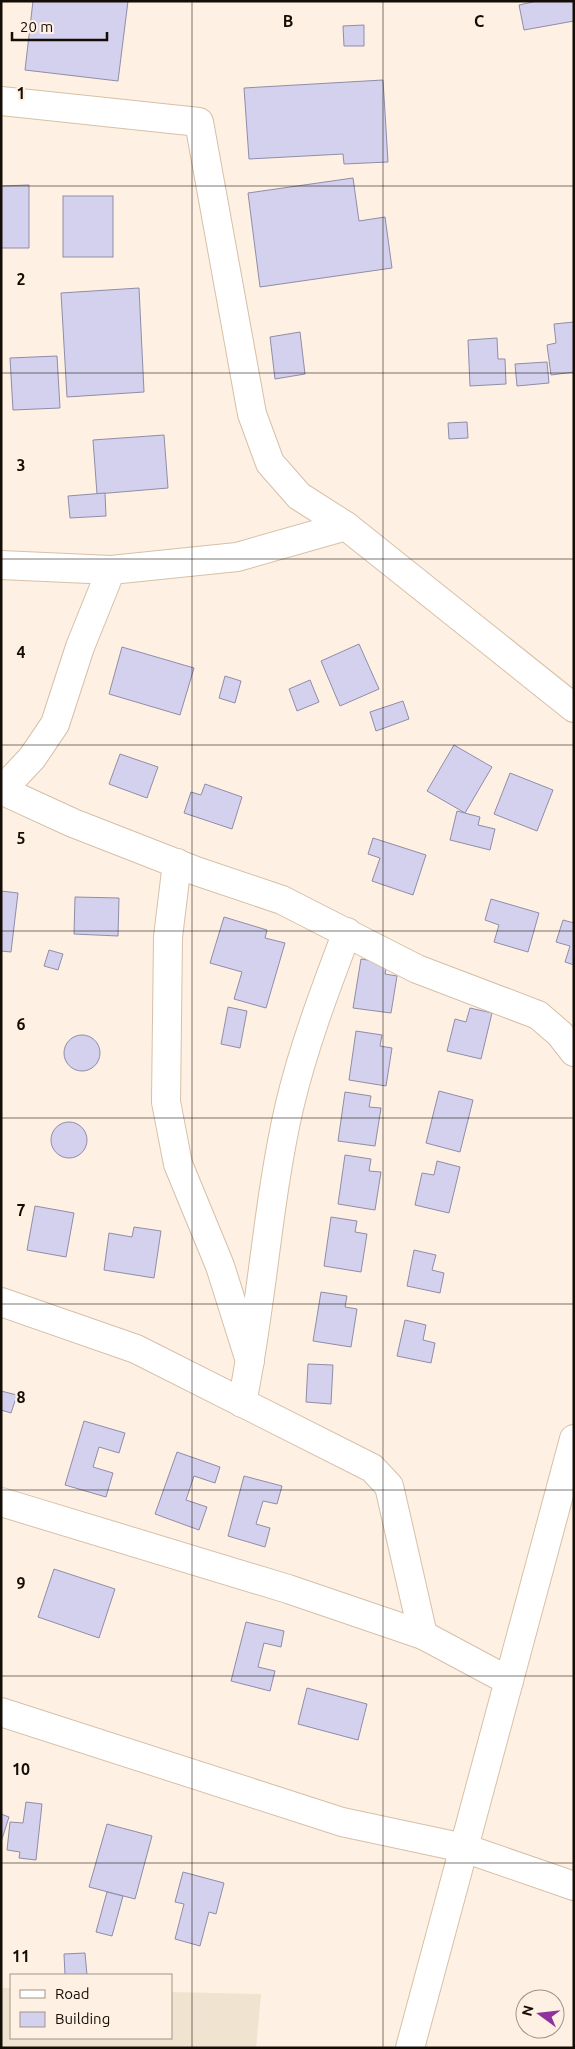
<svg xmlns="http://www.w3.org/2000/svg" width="575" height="2049" font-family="Ubuntu,sans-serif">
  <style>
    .education { fill: #f0e3cf }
    .building { fill: #d3d1ee; stroke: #908da8 }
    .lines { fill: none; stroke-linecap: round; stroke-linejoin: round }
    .minor-casing { stroke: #d6c0a9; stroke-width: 30 }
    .tertiary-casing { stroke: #d6c0a9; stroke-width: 30 }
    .secondary-casing { stroke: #d6c0a9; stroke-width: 30 }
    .minor { stroke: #fff; stroke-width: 28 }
    .tertiary { stroke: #fff; stroke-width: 28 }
    .secondary { stroke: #fff; stroke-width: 28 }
    .grid { fill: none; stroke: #140d06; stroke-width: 1; stroke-opacity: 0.55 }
    .grid-label { font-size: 16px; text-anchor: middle; font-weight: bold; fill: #140d06; stroke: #fef0e2; stroke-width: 4.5; stroke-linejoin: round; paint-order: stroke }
  </style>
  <rect width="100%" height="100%" fill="#fef0e2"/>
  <path class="education" d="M1,1988h10v50h160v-46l90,2 -5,54h-255z"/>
  <g class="building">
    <path d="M33,1h95l-10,80 -93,-11z"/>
    <path d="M574,1v20l-50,9 -5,-25 18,-4z"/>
    <path d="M364,25v21h-20l-1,-20z"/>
    <path d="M383,80l5,82 -44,2 -1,-10 -94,5 -5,-71z"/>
    <path d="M353,178l6,43 26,-4 7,51 -132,19 -12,-94z"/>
    <path d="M29,185v63h-28v-62z"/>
    <rect x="63" y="196" width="50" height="61"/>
    <path d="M139,288l5,104 -77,5 -6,-104z"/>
    <path d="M574,322v50l-23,3 -4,-30 9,-2 -2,-19z"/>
    <path d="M300,332l5,42 -30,5 -5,-42z"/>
    <path d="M497,338l1,21h7l1,25 -36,2 -2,-46z"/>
    <path d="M57,356l3,52 -47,2 -3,-52z"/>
    <path d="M547,362l2,21 -32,3 -2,-22z"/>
    <path d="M467,422l1,16 -19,1 -1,-16z"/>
    <path d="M164,435l4,53 -71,6 -4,-54z"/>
    <path d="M105,493l1,23 -36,2 -2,-22z"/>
    <path d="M359,644l20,45 -39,17 -19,-45z"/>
    <path d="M122,647l72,21 -14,47 -71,-21z"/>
    <path d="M225,676l16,5 -6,22 -16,-5z"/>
    <path d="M310,680l9,22 -22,9 -8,-22z"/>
    <path d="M403,701l6,18 -33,12 -6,-19z"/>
    <path d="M454,745l38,22 -27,46 -38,-22z"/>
    <path d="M120,754l38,13 -11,31 -38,-14z"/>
    <path d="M510,773l43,17 -16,41 -43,-17z"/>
    <path d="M205,784l37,13 -10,32 -48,-16 7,-21 10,3z"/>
    <path d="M457,811l23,6 -2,8 17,4 -5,21 -40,-10z"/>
    <path d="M373,838l53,17 -13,40 -41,-14 8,-23 -12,-4z"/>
    <path d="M1,891l17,2 -7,59 -10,-1z"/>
    <path d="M75,897l44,1 -1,38 -44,-2z"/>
    <path d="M491,899l48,14 -11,39 -34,-10 5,-17 -14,-5z"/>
    <path d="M224,917l43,13 -2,8 20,5 -19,65 -32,-9 8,-27 -32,-9z"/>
    <path d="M563,920l11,3v42l-9,-3 5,-16 -14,-4z"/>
    <path d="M49,950l14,4 -5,16 -14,-4z"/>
    <path d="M361,959l26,4 -2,11 12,2 -6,37 -38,-5z"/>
    <path d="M228,1007l19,4 -7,37 -19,-4z"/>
    <path d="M470,1008l22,5 -11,46 -34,-8 8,-32 11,3z"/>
    <path d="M356,1031l26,4 -2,11 12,2 -6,38 -37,-6z"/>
    <circle cx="82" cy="1053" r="18"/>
    <path d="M439,1091l34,9 -13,52 -34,-9z"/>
    <path d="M345,1092l26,4 -2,11 12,1 -6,38 -37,-5z"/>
    <circle cx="69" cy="1140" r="18"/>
    <path d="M345,1155l26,4 -2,12 12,1 -6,38 -37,-6z"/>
    <path d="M437,1161l23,6 -11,46 -34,-8 7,-32 12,2z"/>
    <path d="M35,1206l39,7 -8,44 -39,-7z"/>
    <path d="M331,1217l26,4 -2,11 12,2 -6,38 -37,-6z"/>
    <path d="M134,1227l27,4 -7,47 -50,-8 5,-37 23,4z"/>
    <path d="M414,1250l22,5 -4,15 12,3 -4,20 -33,-7z"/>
    <path d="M321,1292l26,4 -2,11 12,2 -6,38 -38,-6z"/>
    <path d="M405,1320l21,5 -3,15 12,3 -4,20 -34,-7z"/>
    <path d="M308,1364l25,1 -2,39 -25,-2z"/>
    <path d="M1,1391l16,4 -6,18 -10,-3z"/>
    <path d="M84,1421l41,12 -6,20 -20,-6 -6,20 20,6 -7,24 -41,-12z"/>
    <path d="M177,1452l43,15 -5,16 -21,-7 -8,24 21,7 -8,23 -44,-16z"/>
    <path d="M244,1476l38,10 -5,18 -14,-3 -7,23 14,4 -5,19 -37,-11z"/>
    <path d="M54,1569l61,20 -16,49 -61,-21z"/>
    <path d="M246,1622l38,9 -3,16 -17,-4 -6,24 17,4 -5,20 -39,-10z"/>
    <path d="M307,1688l60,16 -9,36 -60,-16z"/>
    <path d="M26,1802l16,2 -6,56 -17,-2 1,-6 -13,-2 3,-28 13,1z"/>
    <path d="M1,1814l8,3 -8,25z"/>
    <path d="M107,1824l45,12 -17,63 -46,-12z"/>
    <path d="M183,1872l41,11 -8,31 -7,-2 -9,34 -25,-7 9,-35 -9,-2z"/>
    <path d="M107,1892l16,4 -11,40 -16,-4z"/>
    <path d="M85,1953l2,22h-22l-1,-21z"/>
  </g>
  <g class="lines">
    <defs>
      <g id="minor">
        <path d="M1,565l110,5"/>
        <path d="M1,790l72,33 123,48 86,29 135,69 121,46 22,19 14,18"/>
        <path d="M1,791l31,-33 23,-34 25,-77 31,-77 126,-13 109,-31"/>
        <path d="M177,863l-9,74 -2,165 12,62 42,102 30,95"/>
        <path d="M1,1302l135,47 236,119 17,18 34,149"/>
        <path d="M242,1403c20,-97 25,-198 47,-295 14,-60 36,-118 58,-176"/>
        <path d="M1,1502l287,87 135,46 86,46"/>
        <path d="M1,1712l341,110 122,26 110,38"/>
      </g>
      <path id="tertiary" d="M1,101l198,21 53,292 18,49 29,33 47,30 228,182"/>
      <path id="secondary" d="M410,2048l164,-609"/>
    </defs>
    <use href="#minor" class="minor-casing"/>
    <use href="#tertiary" class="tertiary-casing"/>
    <use href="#secondary" class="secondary-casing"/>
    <use href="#minor" class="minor"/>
    <use href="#tertiary" class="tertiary"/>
    <use href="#secondary" class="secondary"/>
  </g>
  <path class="grid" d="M192,1v2047M383,1v2047M1,186h573M1,373h573M1,559h573M1,745h573M1,931h573M1,1118h573M1,1304h573M1,1490h573M1,1676h573M1,1863h573"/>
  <g class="grid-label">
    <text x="288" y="27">B</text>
    <text x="479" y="27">C</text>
    <text x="21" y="99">1</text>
    <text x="21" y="285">2</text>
    <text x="21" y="471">3</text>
    <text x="21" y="658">4</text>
    <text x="21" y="844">5</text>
    <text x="21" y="1030">6</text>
    <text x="21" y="1216">7</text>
    <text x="21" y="1403">8</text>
    <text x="21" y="1589">9</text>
    <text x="21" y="1775">10</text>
    <text x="21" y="1962">11</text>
  </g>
  <rect width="575" height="2049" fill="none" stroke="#140d06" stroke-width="5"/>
  <rect x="10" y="1974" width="162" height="65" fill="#fef0e2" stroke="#a0958a"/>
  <rect x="20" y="1990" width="25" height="8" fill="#ffffff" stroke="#a0958a"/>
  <text x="55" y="1999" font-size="15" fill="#140d06">Road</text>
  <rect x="20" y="2012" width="25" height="15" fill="#d3d1ee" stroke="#a0958a"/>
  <text x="55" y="2024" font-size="15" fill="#140d06">Building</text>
  <g transform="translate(540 2014) rotate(285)"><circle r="24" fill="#fef0e2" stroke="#a0958a"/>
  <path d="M0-4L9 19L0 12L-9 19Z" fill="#8e339e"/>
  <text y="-8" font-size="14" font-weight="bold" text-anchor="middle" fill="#140d06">N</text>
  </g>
  <path d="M12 32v8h95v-8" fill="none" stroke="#140d06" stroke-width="2.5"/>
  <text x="20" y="32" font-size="15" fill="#140d06" stroke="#fef0e2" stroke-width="4" paint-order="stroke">20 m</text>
</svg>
